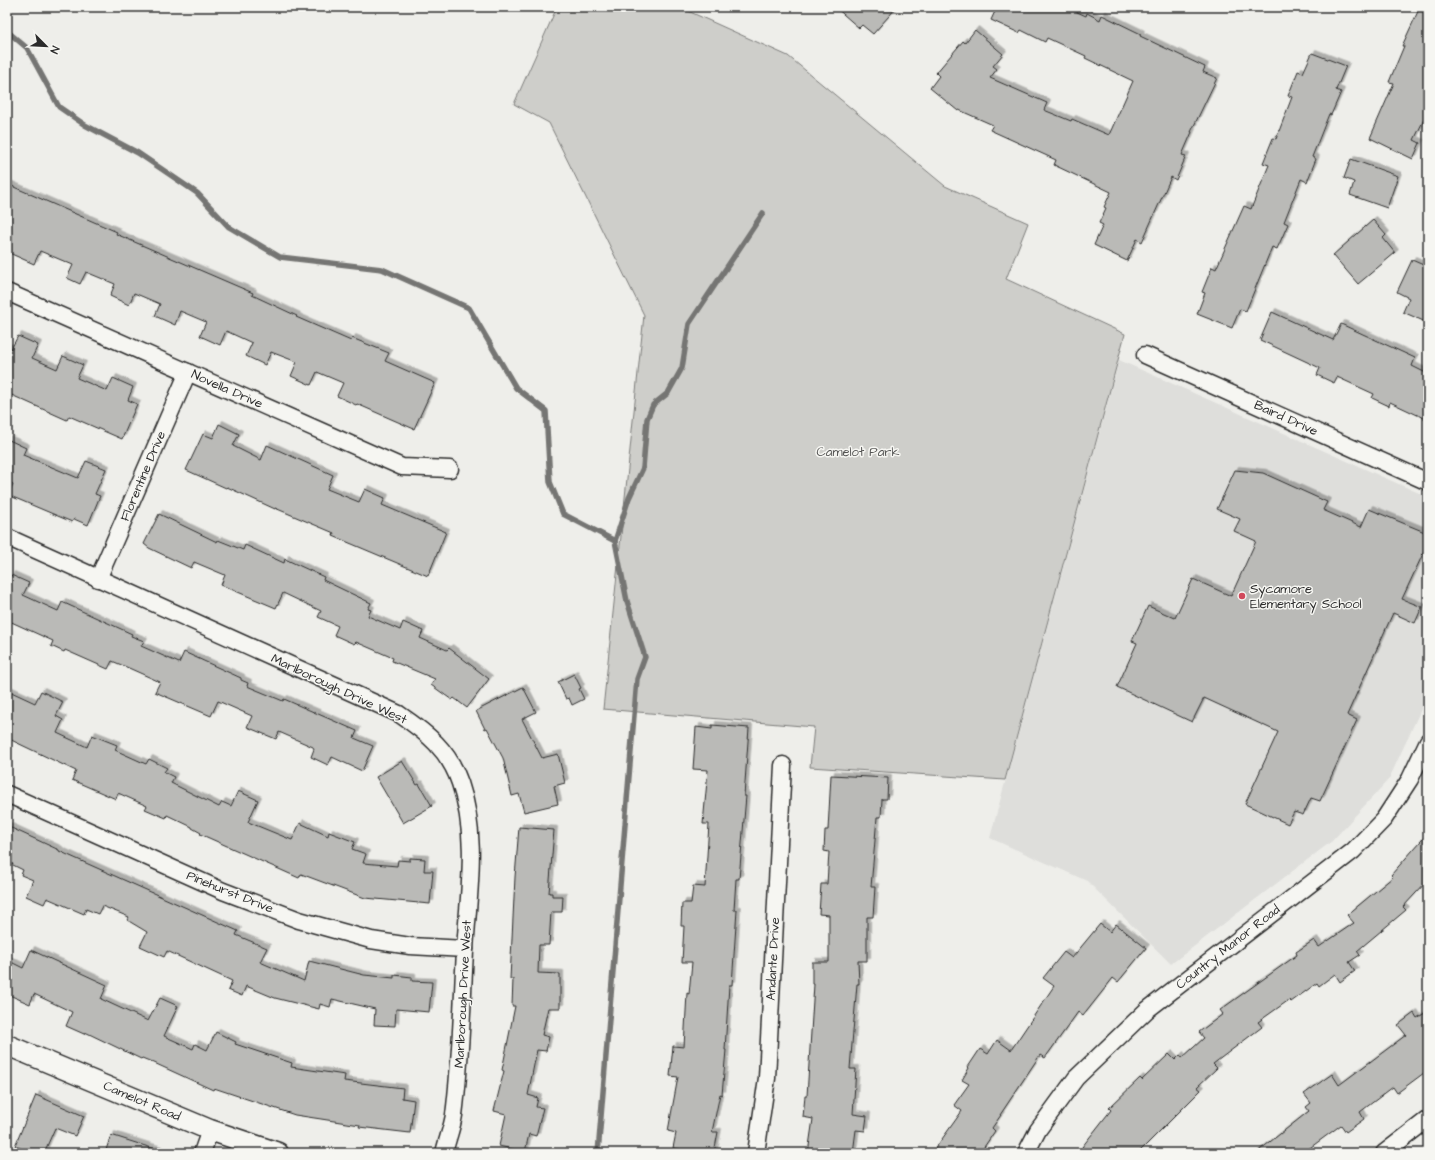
<svg xmlns="http://www.w3.org/2000/svg" width="1435" height="1160" font-family="'Architects Daughter',sans-serif">
  <style>
    .built { fill: #dededb }
    .green { fill: #cececa; stroke: #7c7c7a }
    .lines { fill: none; stroke-linecap: round; stroke-linejoin: round }
    .stream { stroke: #757573; stroke-width: 5.5 }
    .building { fill: #babab7; stroke: #2b2b2b; filter: url(#shadow) }
    .minor-casing { stroke: #2b2b2b; stroke-width: 19 }
    .tertiary-casing { stroke: #2b2b2b; stroke-width: 23 }
    .minor { stroke: #f6f6f2; stroke-width: 16 }
    .tertiary { stroke: #f6f6f2; stroke-width: 20 }
    .poi-dot { fill: #d1495b; stroke: #f6f6f2; stroke-width: 1.5 }
    .labels { text-anchor: middle; dominant-baseline: central; stroke-width: 3; stroke-linejoin: round; paint-order: stroke }
    .street-label { font-size: 13px; fill: #2b2b2b; stroke: #f6f6f2 }
    .park-label { font-size: 13px; fill: #545453; stroke: #f6f6f2 }
    .poi-label { font-size: 13px; fill: #2b2b2b; stroke: #f6f6f2; text-anchor: start }
  </style>
  <defs>
    <filter id="shadow"><feDropShadow dx="3.5" dy="-3.5" stdDeviation="0" flood-color="#0004"/></filter>
  </defs>
  <rect width="100%" height="100%" fill="#eeeeea"/>
  <filter id="ink" filterUnits="userSpaceOnUse"><feTurbulence type="fractalNoise" baseFrequency=".025" numOctaves="2"/><feDisplacementMap in="SourceGraphic" scale="8" xChannelSelector="R" yChannelSelector="G"/><feConvolveMatrix kernelMatrix="1 2 1 2 8 2 1 2 1" color-interpolation-filters="sRGB"/></filter>
  <g filter="url(#ink)">
    <path class="built" d="M1119,360l309,137v197l-39,85 -57,62 -161,123 -84,-83 -97,-43z"/>
    <path class="green" d="M557,7h122l109,49 157,130 83,37 -22,56 119,55 -120,446 -195,-13 4,-40 -211,-18 41,-394 -95,-192 -35,-19z"/>
    <g class="lines">
      <g class="stream">
        <path d="M7,31l20,17 32,59 26,18 53,28 59,40 32,34 51,30 102,12 87,39 47,80 30,23 4,71 13,32 52,27 12,60 18,56 -8,22 -39,474"/>
        <path d="M615,541l14,-43 14,-30 4,-49 6,-14 15,-12 14,-25 7,-44 74,-111"/>
      </g>
    </g>
    <g class="building">
      <path d="M835,7h62l-24,27 -11,-9 -3,3z"/>
      <path d="M997,7h69l20,9 1,-3 13,7 2,-5 39,19 -1,2 65,31 -2,5 14,6 -26,54h1l-10,23 4,1 -10,24 -5,-3 -29,65 -5,-3 -10,22 -33,-16 9,-20 -4,-2 7,-15 -2,-1 7,-15 -57,-27 2,-5 -66,-30 3,-5 -34,-15 -1,1 -28,-23 9,-12 -3,-3 27,-32 2,2 10,-13 28,24 -10,12 4,3 -7,9 57,25 -3,7 27,11 1,-2 37,16 24,-54 -48,-23 1,-2 -39,-18 -2,4 -24,-12 -2,3 -28,-13z"/>
      <path d="M1420,7h8v104l-14,29 6,3 -7,16 -43,-21 24,-55 -5,-1 15,-36h-2z"/>
      <path d="M1312,53l34,13 -10,24 5,2 -10,23 -2,-1 -17,43 4,2 -9,23 -6,-3 -17,43 4,2 -11,25 -5,-2 -26,64 -6,-2 -8,19 -35,-14 8,-21 -3,-1 10,-25 4,2 28,-63 7,3 18,-44 -6,-2 10,-25 3,1 16,-42 -4,-1 10,-25 5,2z"/>
      <path d="M1351,159l47,17 -11,32 -37,-13 4,-13 -10,-4z"/>
      <path d="M7,184l110,48 -1,2 137,59 -1,2 45,21 -1,1 55,24 1,-3 37,15 -4,8 50,22 -21,46 -57,-25 -1,1 -19,-9 6,-13 -26,-11 -6,13 -20,-9 6,-14 -26,-10 -6,13 -19,-9 6,-13 -26,-12 -6,14 -20,-9 6,-14 -26,-11 -5,14 -20,-9 5,-12 -26,-11 -5,12 -19,-9 5,-12 -29,-12 -6,12 -13,-6 6,-13 -33,-14 -6,13 -27,-12z"/>
      <path d="M1373,220l13,15 -3,3 12,15 -37,31 -25,-29z"/>
      <path d="M1412,260l16,7v56l-25,-11 6,-14 -12,-6z"/>
      <path d="M1272,312l61,28 8,-16 74,34 -3,8 16,8v46l-38,-18 -1,4 -17,-8 2,-4 -37,-17 -3,6 -17,-8 3,-7 -60,-28z"/>
      <path d="M18,336l20,9 -6,13 25,11 6,-13 20,9 -6,13 30,13 6,-13 20,9 -5,13 9,4 -15,35 -53,-23 -2,4 -60,-27v-46l4,2z"/>
      <path d="M219,424l20,10 -6,12 28,14 6,-15 66,30 -6,14 32,13 6,-13 20,9 -3,7 64,27 -18,44 -95,-40 1,-3 -59,-25v1l-48,-22 -1,1 -40,-18 17,-36 10,4z"/>
      <path d="M7,439l19,9 -3,7 55,23 8,-17 20,8 -11,25 5,2 -12,29 -14,-6 -2,3 -64,-27 5,-11 -6,-3z"/>
      <path d="M1235,470l28,3 64,29 -4,8 38,17 8,-18 58,24 -3,8 4,2 -26,56 20,8 -7,16 -22,-10 -46,102 10,5 -37,81 -9,-3 -8,17 -9,-3 -6,12 -43,-20 33,-72 -74,-34 -12,24 -75,-35 20,-44 -5,-2 16,-35 27,12 18,-39 38,17 25,-55 -22,-10 6,-12 -23,-10z"/>
      <path d="M159,514l58,28 1,-2 25,10 2,-5 39,18 1,-4 39,18 -1,3 48,23 -3,6 3,1 -3,6 32,14 3,-8 20,9 -3,7 27,12 2,-2 40,31 -22,29 -13,-10 -2,2 -21,-15 4,-6 -43,-18 1,-3 -37,-16 -2,2 -20,-9 4,-9 -20,-9 3,-6 -38,-18 -7,15 -55,-23 4,-10 -31,-13 -3,6 -42,-20 -5,-4z"/>
      <path d="M11,575l18,8 -6,12 35,16 4,-9 70,32 -1,2 13,5 -3,5 38,17 5,-11 57,26v2l7,3 -1,3 36,15 1,-2 73,32 -3,7 19,8 -11,25 -30,-14 -4,8 -17,-8 3,-8 -1,-2 -34,-15 -3,7 -29,-12 5,-11 -34,-15 -7,15 -56,-24 5,-10 -29,-13 -19,-8 -4,8 -43,-19 -1,2 -13,-6 2,-5 -46,-21v-37z"/>
      <path d="M574,674l7,14 -2,1 5,10 -12,6 -3,-7 -3,1 -8,-17z"/>
      <path d="M523,687l13,25 -14,7 20,39 16,-4 7,29 -11,3 4,18 -34,8 -5,-18 -7,2 -9,-38 -16,-30 -2,1 -9,-18z"/>
      <path d="M7,690l28,13 6,-12 22,11 -7,14 7,4 -6,13 30,14 5,-12 25,10 -2,5 31,14 3,-5 18,9 -3,4 10,5 -3,6 48,24 3,-5 9,4 7,-15 20,9 -10,22 44,18 8,-17 28,13 1,-4 26,10 -3,7 14,5 -3,9 34,3 1,-6 12,1v-3l15,1 -1,12h9l-3,33 -65,-6 -64,-24 -2,4 -99,-44 1,-1 -9,-5v-1l-25,-12 -1,3 -21,-9 2,-3 -29,-13 -2,6 -44,-19 4,-9 -69,-33z"/>
      <path d="M712,725l37,3 -5,68h2l-7,83h-3l-2,31h3l-5,75h-3l-4,65h1l-4,45 -2,-1 -8,38h6l-4,21h-16l-25,-5 3,-15 -8,-2 10,-54 -8,-1 3,-30 11,1 3,-54 2,1 3,-32h-10l2,-36h-3l1,-23h9l2,-17 12,1 4,-63h-6l5,-54 -15,-1 3,-42 16,2z"/>
      <path d="M402,761l15,24 2,-1 13,22 -29,17 -27,-46z"/>
      <path d="M831,775l57,3 -1,21h-5l-1,18h-4l-6,70h4l-2,30h-6v44h-9l1,23h-2l-6,72 -1,13h6l-3,45 14,2 -2,15 -9,-1 -3,23h-45l5,-34 -10,-2 2,-21h2l7,-112h-2v-22h17v-47l-10,-1 2,-30h6l2,-32 -5,-1 1,-21h3z"/>
      <path d="M7,826l52,24v1l179,80 -2,4 31,13 -7,14 44,19 5,-20 55,14 30,3v-3l18,2v4l20,1 -3,30 -33,-3 -1,17 -21,-1 1,-16 -43,-10 -2,8 -10,-3 -1,5 -44,-11 -29,-12 -4,10 -14,-6 4,-9 -65,-30 -3,6 -24,-11 7,-14 -20,-12 2,-3 -27,-11 -4,8 -12,-5 -2,5 -37,-16 -3,6 -18,-8 7,-16 -12,-5 2,-5 -16,-8z"/>
      <path d="M519,827l35,3 -5,63h3v3h11l-1,16h-11l-2,33h-10l-1,28 22,1v34h-12l-6,27 7,2 -3,14 -9,-1 -9,45 10,3 -2,9 7,1 -7,28 -7,-2 -4,18 -26,-6 7,-32 -12,-3 10,-40 -2,-1 13,-64h-3l1,-27h-3l5,-102z"/>
      <path d="M1428,833v47l-25,27 3,3 -49,41 3,4 -11,7 6,9 -15,11 -5,-8 -16,12 -2,-3 -26,19 -2,-2 -31,22 4,5 -49,37 4,4 -20,19 4,3 -63,63h-49l-7,-6 29,-37 -2,-2 31,-30 2,2 27,-26 6,6 5,-5 2,3 22,-20 -5,-6 24,-18 -3,-4 77,-55 -1,-3 18,-12 5,7 35,-24 -7,-8 46,-38 -2,-2z"/>
      <path d="M1100,924l10,8 6,-8 30,24 -28,34 -5,-4 -30,38 -5,-4 -33,46 -5,-3 -40,60h1l-9,13 3,3 -15,22h-48l30,-42 -8,-6 15,-21 -7,-4 7,-12 -1,-1 12,-18 8,5 9,-14 14,10 43,-64 -11,-8 21,-26 8,6z"/>
      <path d="M31,950l76,35 -6,14 47,22 12,-23 18,8 -14,30 29,13 2,-5 12,6 9,-18 20,10 -1,2 57,19 -1,4 54,8 -1,6 59,7 -1,10 12,2 -4,33 -51,-6 1,-2 -65,-10 -81,-27 -1,2 -61,-28 -10,-4 -1,1 -56,-27 -1,2 -18,-8 6,-14 -38,-18 -4,10 -23,-10v-34l16,8z"/>
      <path d="M1428,1011v59l-31,23 -4,-6 -33,25 4,7 -18,13 -5,-7 -38,28h-47l53,-42 -3,-4 5,-4 -7,-9 28,-20 7,11 67,-50 -8,-10 16,-12 3,5z"/>
      <path d="M36,1095l48,21 -9,20 -20,-8 -11,25h-11l-18,-7z"/>
      <path d="M111,1135l47,15v3h-53z"/>
    </g>
    <g class="lines">
      <defs>
        <g id="minor">
          <path d="M7,292l395,175 48,2"/>
          <path d="M1145,355l283,127"/>
          <path d="M7,537l392,177c28,19 50,36 61,69 19,55 8,112 5,168 -3,55 -4,110 -11,164 -2,13 -7,25 -10,38"/>
          <path d="M98,579l90,-207"/>
          <path d="M7,794l216,97 76,29 72,20 39,6 55,3"/>
          <path d="M202,1153l8,-23"/>
          <path d="M756,1153l11,-75 16,-313"/>
          <path d="M1026,1153l12,-23 38,-52 71,-68 206,-159 31,-32 26,-40 18,-38"/>
          <path d="M1384,1153l44,-34"/>
        </g>
        <path id="tertiary" d="M7,1045l203,85 68,23"/>
      </defs>
      <use href="#minor" class="minor-casing"/>
      <use href="#tertiary" class="tertiary-casing"/>
      <use href="#minor" class="minor"/>
      <use href="#tertiary" class="tertiary"/>
    </g>
  </g>
  <circle class="poi-dot" cx="1242" cy="596" r="4"/>
  <g class="labels">
    <g class="street-label">
      <text transform="translate(227 389) rotate(24)">Novella Drive</text>
      <text transform="translate(1286 418) rotate(24)">Baird Drive</text>
      <text transform="translate(143 476) rotate(-67)">Florentine Drive</text>
      <text transform="translate(339 689) rotate(25)">Marlborough Drive West</text>
      <text transform="translate(230 892) rotate(22)">Pinehurst Drive</text>
      <text transform="translate(1228 947) rotate(-38)">Country Manor Road</text>
      <text transform="translate(773 959) rotate(-87)">Andante Drive</text>
      <text transform="translate(463 994) rotate(-87)">Marlborough Drive West</text>
      <text transform="translate(142 1101) rotate(23)">Camelot Road</text>
    </g>
    <g class="park-label">
      <text x="858" y="452">Camelot Park</text>
    </g>
    <g class="poi-label">
      <text x="1250" y="589">Sycamore<tspan x="1250" dy="15">Elementary School</tspan></text>
    </g>
  </g>
  <rect width="1435" height="1160" fill="none" stroke="#f6f6f2" stroke-width="24"/>
  <rect x="12" y="12" width="1411" height="1136" fill="none" stroke="#2b2b2b" stroke-width="1.5" filter="url(#ink)"/>
  <g transform="translate(46 46) rotate(114)" stroke="#f6f6f2" stroke-width="3" paint-order="stroke">
  <path d="M0-3L7 15L0 10L-7 15Z" fill="#2b2b2b"/>
  <text y="-6" font-size="11" font-weight="bold" text-anchor="middle" fill="#2b2b2b">N</text>
  </g>
</svg>
